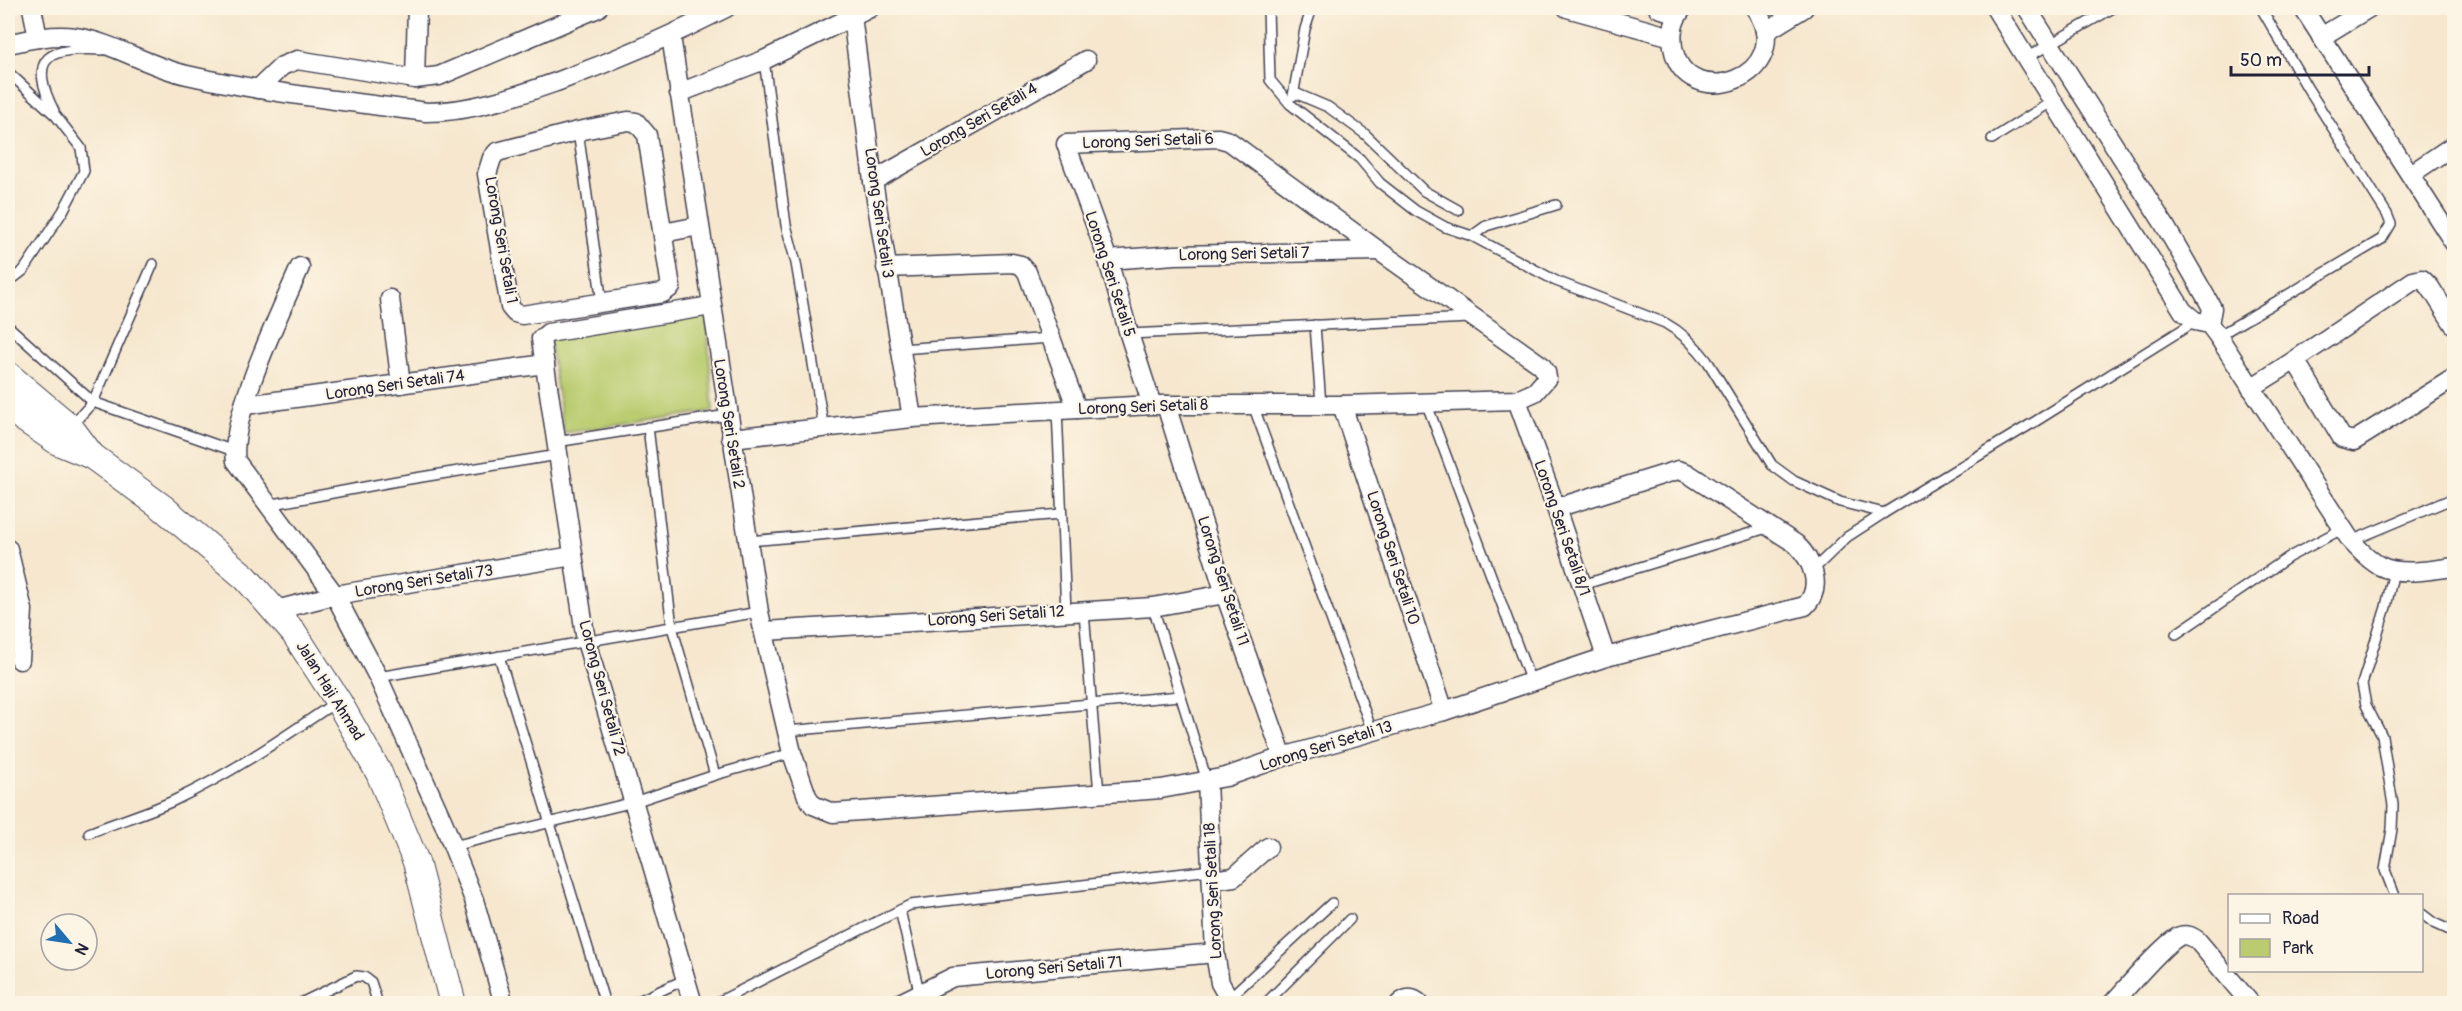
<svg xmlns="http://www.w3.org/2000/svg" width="2462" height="1011" font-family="Pangolin,sans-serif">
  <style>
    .green { fill: #bacc6f; stroke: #6e7755; stroke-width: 1.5 }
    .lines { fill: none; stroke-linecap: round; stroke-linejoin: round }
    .lane-casing { stroke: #424051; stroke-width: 12 }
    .street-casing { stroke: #424051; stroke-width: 21 }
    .secondary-casing { stroke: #424051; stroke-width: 28 }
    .lane { stroke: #fff; stroke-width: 9 }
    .street { stroke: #fff; stroke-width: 18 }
    .secondary { stroke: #fff; stroke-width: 26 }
    .labels { text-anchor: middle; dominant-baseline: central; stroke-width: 4.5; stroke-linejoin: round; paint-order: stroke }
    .street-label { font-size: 16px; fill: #22223b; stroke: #fcf5e5 }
  </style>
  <rect width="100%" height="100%" fill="#fcf5e5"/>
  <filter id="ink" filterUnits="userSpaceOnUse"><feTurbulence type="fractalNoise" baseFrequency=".0167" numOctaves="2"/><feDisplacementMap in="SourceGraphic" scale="12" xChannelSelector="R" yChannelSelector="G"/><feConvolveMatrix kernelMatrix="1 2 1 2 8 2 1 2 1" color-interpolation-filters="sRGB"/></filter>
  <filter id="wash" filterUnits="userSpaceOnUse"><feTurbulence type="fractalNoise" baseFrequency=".008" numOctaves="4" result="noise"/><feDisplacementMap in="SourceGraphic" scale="24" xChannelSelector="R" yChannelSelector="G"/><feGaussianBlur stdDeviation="1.35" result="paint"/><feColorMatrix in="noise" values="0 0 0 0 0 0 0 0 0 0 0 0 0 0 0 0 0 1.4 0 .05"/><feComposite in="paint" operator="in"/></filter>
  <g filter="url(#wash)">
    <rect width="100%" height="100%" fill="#f6e7ce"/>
    <path class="green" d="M706,305l7,106 -149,22 -15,-95z"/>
  </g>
  <g filter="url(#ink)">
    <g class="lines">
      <defs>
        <g id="lane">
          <path d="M1268,8l2,72 20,24 70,55 20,24 36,28 29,16 27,9 84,45 109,42c18,10 31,23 43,39l64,103 22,16 46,21 44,11"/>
          <path d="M2026,58l87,-50"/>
          <path d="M764,60l22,165 10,38 28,166"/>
          <path d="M8,72l48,44 25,32 3,23 -21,40 -39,59 -9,7 -7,-1"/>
          <path d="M1295,93l33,14 37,27 59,57 34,19"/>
          <path d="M1293,96l12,-67 7,-21"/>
          <path d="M54,111c-28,-56 -4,-64 49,-61"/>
          <path d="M578,131l24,172"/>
          <path d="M1992,139l61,-38"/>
          <path d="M1472,236l14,-10 70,-21"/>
          <path d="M1315,325l6,80"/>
          <path d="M8,326l85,76 141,49"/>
          <path d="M1129,334l341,-16"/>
          <path d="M2218,336l164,-97 9,-15 -4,-10 -79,-125 -47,-81"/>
          <path d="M900,349l151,-11"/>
          <path d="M1426,402l105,280"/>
          <path d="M1253,405l119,326"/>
          <path d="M1057,410l9,201"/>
          <path d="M71,426l22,-24 60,-138"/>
          <path d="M648,427l24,200 43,148"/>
          <path d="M556,442l172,-27"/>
          <path d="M268,505l129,-24 161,-26"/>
          <path d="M748,541l313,-27"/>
          <path d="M2351,541l103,-43"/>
          <path d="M2394,570l-8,37 -24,77 4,21 16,31 11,69 -1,24 -7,41 10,26"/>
          <path d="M1812,571l35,-34 37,-24 152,-92 160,-100"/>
          <path d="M1582,585l188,-58"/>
          <path d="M1153,607l54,174"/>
          <path d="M1084,612l15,182"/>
          <path d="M2176,634l113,-77 53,-28"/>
          <path d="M499,656l106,348"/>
          <path d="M378,677l381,-65"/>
          <path d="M787,731l393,-35"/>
          <path d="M89,833c29,-12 59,-20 86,-33 57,-27 109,-63 161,-98"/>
          <path d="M453,846l181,-44 81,-27 77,-22"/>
          <path d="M900,910l22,94"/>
          <path d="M2422,914l12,9 20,9"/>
          <path d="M1228,999l104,-96"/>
          <path d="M299,1004l57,-28 8,1 7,5 7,22"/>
          <path d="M632,1004l54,-25"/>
          <path d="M714,1004l196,-99 301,-35"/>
          <path d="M1265,1004l85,-85"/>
        </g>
        <g id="street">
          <path d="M32,8l6,30"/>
          <path d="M851,8l22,173 39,237"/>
          <path d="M1567,8l105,29"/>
          <path d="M1658,8l20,6"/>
          <path d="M1683,8c-10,12 -12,24 -10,39 12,70 128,29 82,-39"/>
          <path d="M1995,8l188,303 12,10 14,3 9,12 133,205c9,9 17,19 29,25 19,10 54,4 74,1"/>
          <path d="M2027,8l137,216 42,73 6,11 -3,16"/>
          <path d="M2303,8l151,235"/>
          <path d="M1765,32l39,-24"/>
          <path d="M671,36l88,576 33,141 15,43 6,9 20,8 328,-24 65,-12 57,-20 161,-46 162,-54 199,-51c19,-19 7,-46 -9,-62l-109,-71 -9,-3 -122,38"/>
          <path d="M2321,37l48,-29"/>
          <path d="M8,44c22,-5 45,-10 67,-7 37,5 74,30 112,38 79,18 159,26 239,37 46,0 90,-16 133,-31 57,-21 112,-45 167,-73"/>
          <path d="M415,79l2,-71"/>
          <path d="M258,89l24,-23 15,-6 118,19 24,-3 159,-68"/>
          <path d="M679,93l85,-33 106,-52"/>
          <path d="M628,121l8,1 11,13 24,152 -8,6 -141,22 -7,-2 -5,-6 -23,-133 5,-16 5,-6 81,-21z"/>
          <path d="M2411,174l43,-29"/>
          <path d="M873,181l213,-121"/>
          <path d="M663,233l36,-7"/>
          <path d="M1108,260l67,-5 204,-4"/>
          <path d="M300,267c-18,42 -72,152 -64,194l99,134 43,82 66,147 30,76 30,104"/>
          <path d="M886,268l126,-5 9,2 6,7 50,137"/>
          <path d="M390,299l11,85"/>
          <path d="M2295,360l118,-79 9,-2 8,8 24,38"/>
          <path d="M2251,388l44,-28 47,78 12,3 100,-63"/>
          <path d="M1517,400l39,108 50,149"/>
          <path d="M245,405l300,-41"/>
          <path d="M1166,405l59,189 58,163"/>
          <path d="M1342,405l102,306"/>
          <path d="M731,438l181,-20 240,-13h190l175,-5 18,-8 12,-14 -1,-6 -5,-7 -162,-114 -150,-110 -11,-3 -152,6 42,116 21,74 23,71"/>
          <path d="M8,549l15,61 -3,50"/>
          <path d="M276,610l59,-15 238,-39"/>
          <path d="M765,631l388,-24 72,-13"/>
          <path d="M1207,781l8,172 5,30 12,21"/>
          <path d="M1212,880l22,-3 34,-30"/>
          <path d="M693,1004l-107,-363 -45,-302 7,-6 163,-27"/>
          <path d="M898,1004l55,-27 262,-24"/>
          <path d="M1399,1004c7,-7 14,-7 21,0"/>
          <path d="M2112,1004c13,-14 53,-62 68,-68 7,-2 11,0 17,4l54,64"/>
        </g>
        <g id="secondary">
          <path d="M8,375l62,52 21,28"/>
          <path d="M8,408l50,34 34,14 70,51 84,71 48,55 44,68 41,72 37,89 37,142"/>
        </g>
      </defs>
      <use href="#lane" class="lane-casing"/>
      <use href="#street" class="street-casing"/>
      <use href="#secondary" class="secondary-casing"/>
      <use href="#lane" class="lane"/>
      <use href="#street" class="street"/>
      <use href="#secondary" class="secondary"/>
    </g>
  </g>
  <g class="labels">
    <g class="street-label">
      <text transform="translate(979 120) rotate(-30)">Lorong Seri Setali 4</text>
      <text transform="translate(1148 141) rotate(-2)">Lorong Seri Setali 6</text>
      <text transform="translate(879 213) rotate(82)">Lorong Seri Setali 3</text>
      <text transform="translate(501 240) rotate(80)">Lorong Seri Setali 1</text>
      <text transform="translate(1244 254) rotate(-1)">Lorong Seri Setali 7</text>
      <text transform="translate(1110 274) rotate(72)">Lorong Seri Setali 5</text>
      <text transform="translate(395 385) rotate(-8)">Lorong Seri Setali 74</text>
      <text transform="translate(1143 407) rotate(-2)">Lorong Seri Setali 8</text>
      <text transform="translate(729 424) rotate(81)">Lorong Seri Setali 2</text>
      <text transform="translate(1562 528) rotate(71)">Lorong Seri Setali 8/1</text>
      <text transform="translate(1393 558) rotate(72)">Lorong Seri Setali 10</text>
      <text transform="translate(424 581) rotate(-9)">Lorong Seri Setali 73</text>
      <text transform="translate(1223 581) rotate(72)">Lorong Seri Setali 11</text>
      <text transform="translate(996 616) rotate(-4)">Lorong Seri Setali 12</text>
      <text transform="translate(602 688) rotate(75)">Lorong Seri Setali 72</text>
      <text transform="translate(330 691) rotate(58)">Jalan Haji Ahmad</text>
      <text transform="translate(1326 746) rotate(-17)">Lorong Seri Setali 13</text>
      <text transform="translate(1213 891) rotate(-93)">Lorong Seri Setali 18</text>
      <text transform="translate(1054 968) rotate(-5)">Lorong Seri Setali 71</text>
    </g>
  </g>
  <rect width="2462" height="1011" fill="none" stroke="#fcf5e5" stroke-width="30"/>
  <rect x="2228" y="894" width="195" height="78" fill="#fcf5e5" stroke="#a5a1a1" stroke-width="1.5"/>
  <rect x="2240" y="914" width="30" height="9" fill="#ffffff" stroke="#a5a1a1" stroke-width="1.5"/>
  <text x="2282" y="924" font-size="18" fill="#22223b">Road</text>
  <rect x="2240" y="939" width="30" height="18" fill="#bacc6f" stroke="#a5a1a1" stroke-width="1.5"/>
  <text x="2282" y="954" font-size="18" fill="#22223b">Park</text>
  <g transform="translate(69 942) rotate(119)"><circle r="28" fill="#fcf5e5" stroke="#a5a1a1" stroke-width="1.5"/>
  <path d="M0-4.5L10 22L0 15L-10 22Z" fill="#1f6fb2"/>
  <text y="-9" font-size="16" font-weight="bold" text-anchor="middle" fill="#22223b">N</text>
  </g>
  <path d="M2231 66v9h138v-9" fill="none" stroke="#22223b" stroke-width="3"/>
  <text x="2240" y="66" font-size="18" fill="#22223b" stroke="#fcf5e5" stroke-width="4.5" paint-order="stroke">50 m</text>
</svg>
